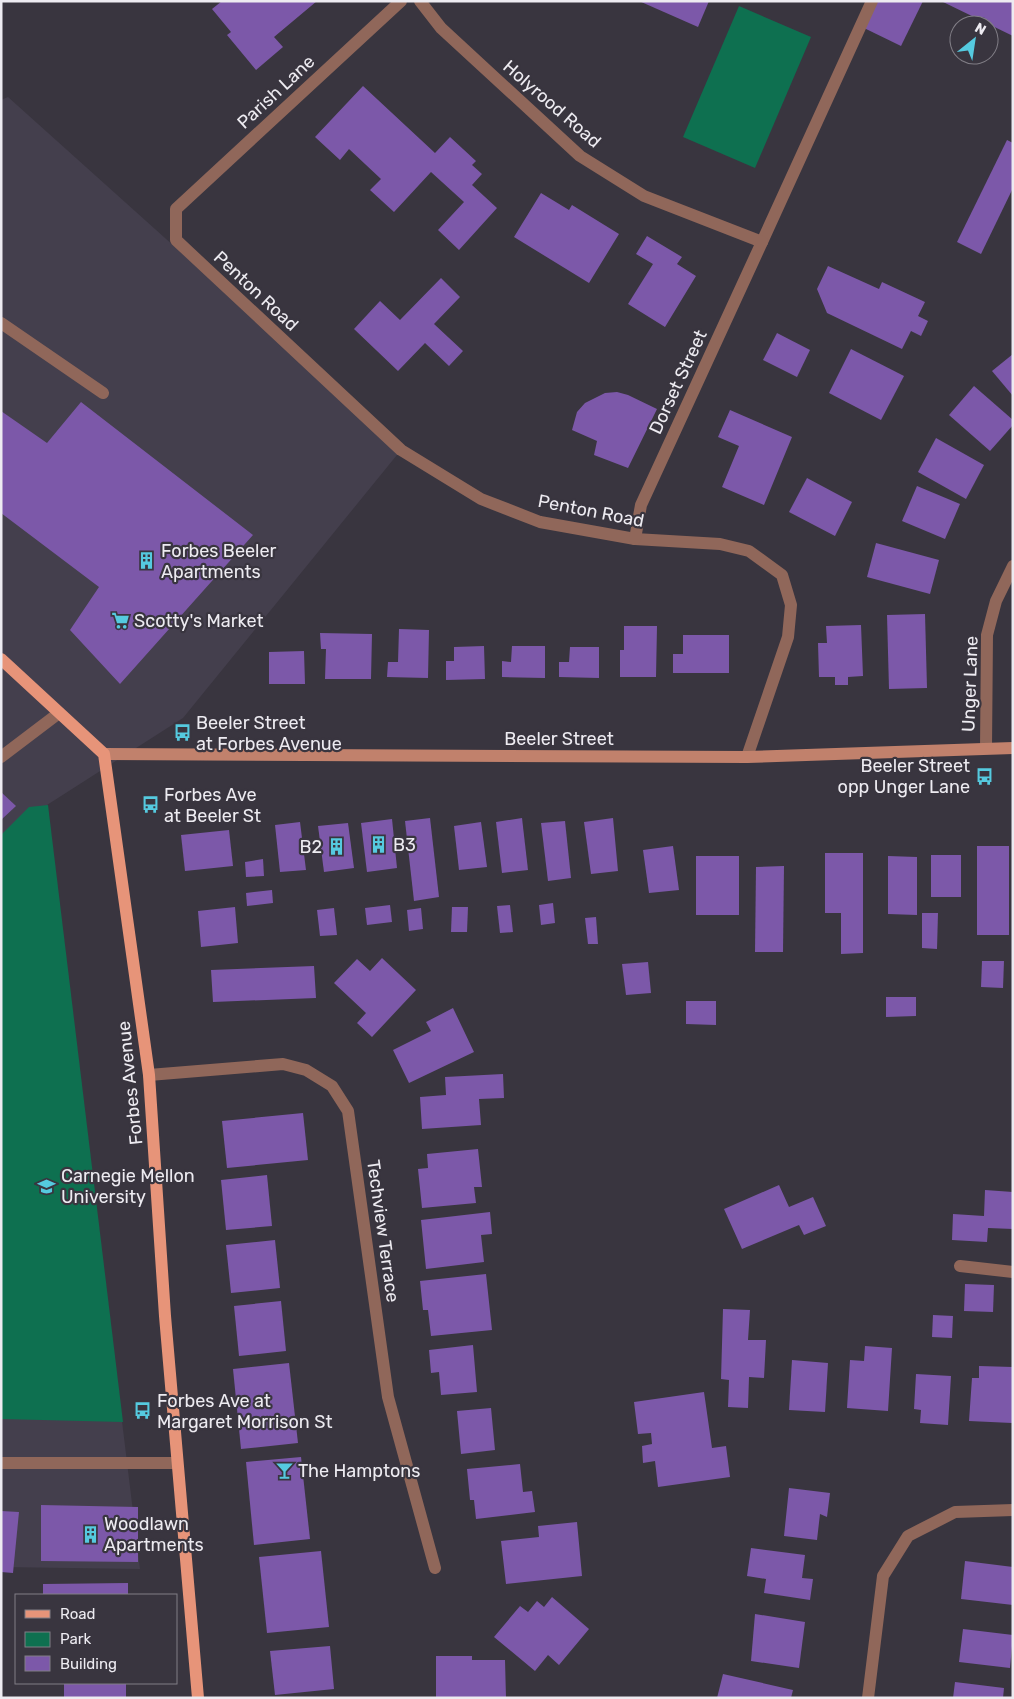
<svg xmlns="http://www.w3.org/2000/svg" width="1014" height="1699" font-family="Rubik,sans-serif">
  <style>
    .built { fill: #443f4d }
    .green { fill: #0e7050 }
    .building { fill: #7c58a9 }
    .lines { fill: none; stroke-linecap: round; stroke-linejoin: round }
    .lane { stroke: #90675a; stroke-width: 12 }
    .street { stroke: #90675a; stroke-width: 12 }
    .secondary { stroke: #c1816c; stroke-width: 12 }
    .primary { stroke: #e79479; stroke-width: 12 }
    .labels { text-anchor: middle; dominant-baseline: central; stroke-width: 4.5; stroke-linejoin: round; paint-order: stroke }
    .street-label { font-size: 18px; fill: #edebf1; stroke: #39353f }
    .poi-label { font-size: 18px; fill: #edebf1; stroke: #39353f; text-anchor: start }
  </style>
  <rect width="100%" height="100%" fill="#39353f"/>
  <path class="built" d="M8,97l393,353 -218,268 -136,87 93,764 -139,-2v-1467z"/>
  <g class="green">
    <path d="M739,6l72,31 -56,131 -72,-31z"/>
    <path d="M48,805l75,617 -122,-3v-584l28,-28z"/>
  </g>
  <g class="building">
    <path d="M222,1h95l-43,36 9,10 -27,23 -29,-35 4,-3 -19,-23z"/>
    <path d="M639,1h70l-11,26z"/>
    <path d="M877,1h46l-22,45 -37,-18z"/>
    <path d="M941,1h72v35z"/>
    <path d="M363,86l72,67 15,-16 26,24 -4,4 10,9 -10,11 25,23 -38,42 -21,-20 26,-28 -33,-30 -37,40 -24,-22 11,-11 -32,-30 -9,11 -25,-23z"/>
    <path d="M1007,140l6,3v45l-32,66 -24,-12z"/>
    <path d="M541,193l28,17 3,-5 47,29 -30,49 -75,-46z"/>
    <path d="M647,236l35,21 -5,7 19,12 -31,51 -37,-23 25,-40 -17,-10z"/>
    <path d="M828,266l51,23 3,-7 43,20 -7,14 10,5 -7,15 -10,-5 -9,18 -75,-36 -10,-24z"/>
    <path d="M441,278l19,19 -26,27 29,27 -14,15 -24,-23 -27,28 -44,-42 26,-28 20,19z"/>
    <path d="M777,333l33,17 -13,27 -34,-17z"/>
    <path d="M851,349l53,27 -23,44 -52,-27z"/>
    <path d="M1013,354v42l-21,-25z"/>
    <path d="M974,386l39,34v5l-23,26 -41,-36z"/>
    <path d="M605,393l12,-1 11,3 29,14 -29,59 -34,-13 3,-14 -25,-11 5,-18 8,-9z"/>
    <path d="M81,402l172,133 -133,149 -50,-54 29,-43 -98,-74v-102l46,32z"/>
    <path d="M730,410l62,27 -28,68 -42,-18 17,-41 -21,-9z"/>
    <path d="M936,438l48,27 -18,34 -48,-27z"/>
    <path d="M807,478l45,24 -17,34 -46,-24z"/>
    <path d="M917,486l43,18 -15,35 -43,-18z"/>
    <path d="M876,543l63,17 -9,34 -63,-17z"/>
    <path d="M925,614l2,74 -38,1 -2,-74z"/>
    <path d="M861,625l2,51 -15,1v8h-13v-8h-16l-1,-34h9l-1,-17z"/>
    <path d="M624,626h33l-1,51h-36v-27h4z"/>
    <path d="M399,629l30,1 -1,48 -41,-1 1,-15h10z"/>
    <path d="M320,633l52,1 -1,45h-46l1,-30h-5z"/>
    <path d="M683,635h46v38h-56v-19h10z"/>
    <path d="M484,646l1,33 -39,1v-19h8v-14z"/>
    <path d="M512,646h33v32l-43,-1v-16l9,1z"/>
    <path d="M570,647h29v31l-40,-1v-15h10z"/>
    <path d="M304,651l1,33h-36v-32z"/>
    <path d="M1,792l15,14 -15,14z"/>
    <path d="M430,818l9,79 -25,4 -9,-80z"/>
    <path d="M522,818l6,52 -26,3 -6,-51z"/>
    <path d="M613,818l5,53 -27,3 -7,-52z"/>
    <path d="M392,819l5,49 -30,4 -6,-49z"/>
    <path d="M565,821l6,57 -23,3 -7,-58z"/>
    <path d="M300,822l6,48 -26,2 -5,-47z"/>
    <path d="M481,822l6,45 -28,3 -5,-44z"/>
    <path d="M348,823l6,45 -30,4 -6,-46z"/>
    <path d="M229,830l4,36 -48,5 -4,-36z"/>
    <path d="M673,846l6,44 -30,3 -6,-43z"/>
    <rect x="977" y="846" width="32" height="89"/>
    <path d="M825,853h38v100l-22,1v-41h-16z"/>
    <rect x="931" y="855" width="30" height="42"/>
    <rect x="696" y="856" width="43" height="59"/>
    <path d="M888,856l29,1v58l-29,-1z"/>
    <path d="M263,859l1,17 -18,1 -1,-15z"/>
    <path d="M784,866l-1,86h-28l1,-85z"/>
    <path d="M272,890l1,13 -26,3 -1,-13z"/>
    <path d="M553,903l2,20 -14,2 -2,-20z"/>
    <path d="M390,905l2,17 -25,3 -2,-17z"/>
    <path d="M510,905l3,27 -13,1 -3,-27z"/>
    <path d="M235,907l3,36 -37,4 -3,-36z"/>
    <path d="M452,907h16l-1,25h-16z"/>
    <path d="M334,908l3,27 -17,1 -3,-26z"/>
    <path d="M421,908l2,21 -14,2 -2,-21z"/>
    <path d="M922,913h16l-1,36 -15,-1z"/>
    <path d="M596,917l2,27h-10l-3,-26z"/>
    <path d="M382,958l34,32 -44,47 -15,-14 9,-10 -32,-30 23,-24 13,12z"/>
    <path d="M982,961h22l-1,27 -22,-1z"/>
    <path d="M648,962l3,31 -25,2 -4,-31z"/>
    <path d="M314,966l2,32 -103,4 -2,-32z"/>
    <path d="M886,997h30v19l-30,1z"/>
    <path d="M686,1001h30v24l-30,-1z"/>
    <path d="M453,1008l21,44 -65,31 -16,-33 38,-19 -5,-9z"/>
    <path d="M503,1074l1,24 -25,1 2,26 -59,4 -2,-32 26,-2 -1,-18z"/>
    <path d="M303,1113l5,47 -81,8 -5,-47z"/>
    <path d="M478,1149l4,38h-8l2,16 -54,5 -4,-39 10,-1 -1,-14z"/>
    <path d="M267,1175l5,51 -46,4 -5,-50z"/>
    <path d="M779,1185l10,22 24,-10 13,29 -22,9 -5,-10 -57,24 -18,-40z"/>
    <path d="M985,1190l28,2v37l-25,-1 -1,14 -35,-2 1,-26 31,2z"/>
    <path d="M490,1212l2,22 -11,1 3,27 -58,7 -5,-49z"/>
    <path d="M275,1240l5,48 -49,5 -5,-48z"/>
    <path d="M486,1274l6,56 -61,6 -3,-26h-5l-3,-29z"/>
    <path d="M965,1284l29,1 -1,27 -29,-1z"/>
    <path d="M281,1301l5,50 -47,5 -5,-50z"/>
    <path d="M723,1309l27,1 -2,30h18l-2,38 -15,-1 -1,31 -20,-1 1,-27 -8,-1z"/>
    <path d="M933,1315l20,1 -1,22 -20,-1z"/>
    <path d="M473,1345l4,47 -36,3 -2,-23 -8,1 -2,-23z"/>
    <path d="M865,1346l27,2 -4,63 -41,-3 3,-48 14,1z"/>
    <path d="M792,1360l36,3 -3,49 -36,-2z"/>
    <path d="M289,1363l9,80 -57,6 -8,-80z"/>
    <path d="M979,1366l34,1 -1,56 -43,-2 3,-43h7z"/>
    <path d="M916,1374l35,2 -3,49 -28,-2 1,-13 -7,-1z"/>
    <path d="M704,1392l8,56 14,-2 4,31 -72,10 -3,-26 -12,2 -1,-17 10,-2 -1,-11 -13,1 -4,-32z"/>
    <path d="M491,1408l4,42 -34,4 -4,-43z"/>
    <path d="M301,1457l9,82 -56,6 -8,-83z"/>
    <path d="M520,1464l3,28 9,-1 3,21 -59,7 -2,-19h-4l-3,-31z"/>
    <path d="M789,1488l41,5 -3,24 -7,-3 -3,26 -33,-4z"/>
    <path d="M41,1505l97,2v55l-97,-1z"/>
    <path d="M1,1511l18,1 -6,61 -12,-1z"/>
    <path d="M577,1522l5,54 -76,8 -5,-43 38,-4 -1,-11z"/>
    <path d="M751,1548l54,7 -3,23 11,1 -3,21 -46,-7 2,-14 -19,-3z"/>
    <path d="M321,1551l8,76 -62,6 -8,-76z"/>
    <path d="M965,1561l48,6v38l-52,-6z"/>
    <path d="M128,1583v12h-85v-11z"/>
    <path d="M552,1597l37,32 -30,36 -11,-10 -13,16 -41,-34 26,-31 8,6 9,-11 7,6z"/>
    <path d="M755,1614l50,8 -6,46 -48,-7z"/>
    <path d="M963,1629l50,6 -3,33 -51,-6z"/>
    <path d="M330,1646l4,43 -59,6 -5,-44z"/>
    <path d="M436,1656h36v4h33l1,38h-70z"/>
    <path d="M723,1674l70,16 -2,8h-74z"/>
    <path d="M955,1682l49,6 -1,10h-50z"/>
    <rect x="64" y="1683" width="62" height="15"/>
  </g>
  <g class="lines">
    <g class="lane">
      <path d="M762,242l110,-241"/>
      <path d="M1,323l102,70"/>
      <path d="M1,757l58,-44"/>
    </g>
    <g class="street">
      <path d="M401,1l-225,208v31l225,210 80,49 59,23 95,17 85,5 29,7 33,24 9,30 -3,32 -41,120"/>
      <path d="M420,1l21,27 139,128 64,40 118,46 -121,263 -6,34"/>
      <path d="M986,748l1,-113 9,-34 17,-35"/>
      <path d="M149,1075l134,-11 23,6 26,16 16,25 40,286 47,171"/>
      <path d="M960,1266l53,6"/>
      <path d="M1,1463h176"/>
      <path d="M868,1698l15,-122 25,-40 47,-24 58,-2"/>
    </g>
    <path class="secondary" d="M104,754l643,3 266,-9"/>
    <path class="primary" d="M1,659l103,95 45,321 16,241 33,382"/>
  </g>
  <defs>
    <symbol id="building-bare" viewBox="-9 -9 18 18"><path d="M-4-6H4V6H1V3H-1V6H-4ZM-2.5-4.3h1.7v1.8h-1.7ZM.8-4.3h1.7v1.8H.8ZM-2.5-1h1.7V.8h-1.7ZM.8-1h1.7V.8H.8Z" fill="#55cadf" stroke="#39353f" stroke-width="2.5" paint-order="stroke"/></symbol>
    <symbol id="supermarket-bare" viewBox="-9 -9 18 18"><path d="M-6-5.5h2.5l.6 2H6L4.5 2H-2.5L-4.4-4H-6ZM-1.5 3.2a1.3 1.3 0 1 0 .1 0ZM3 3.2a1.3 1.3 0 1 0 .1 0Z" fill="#55cadf" stroke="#39353f" stroke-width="2.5" paint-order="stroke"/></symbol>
    <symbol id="bus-bare" viewBox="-9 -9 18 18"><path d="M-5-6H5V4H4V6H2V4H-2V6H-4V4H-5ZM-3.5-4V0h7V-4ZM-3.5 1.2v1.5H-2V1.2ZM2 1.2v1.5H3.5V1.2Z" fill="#55cadf" stroke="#39353f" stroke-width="2.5" paint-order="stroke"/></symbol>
    <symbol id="university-bare" viewBox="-9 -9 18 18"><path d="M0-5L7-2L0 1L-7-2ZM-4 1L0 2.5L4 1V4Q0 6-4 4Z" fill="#55cadf" stroke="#39353f" stroke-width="2.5" paint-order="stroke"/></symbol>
    <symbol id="bar-bare" viewBox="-9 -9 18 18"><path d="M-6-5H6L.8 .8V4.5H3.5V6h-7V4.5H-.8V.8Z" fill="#55cadf" stroke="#39353f" stroke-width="2.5" paint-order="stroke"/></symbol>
  </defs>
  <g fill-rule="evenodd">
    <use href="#building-bare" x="134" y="548" width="25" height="25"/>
    <use href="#supermarket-bare" x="108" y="608" width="25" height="25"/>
    <use href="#bus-bare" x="170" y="720" width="25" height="25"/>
    <use href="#bus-bare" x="972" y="764" width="25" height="25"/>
    <use href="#bus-bare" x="138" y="792" width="25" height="25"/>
    <use href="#building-bare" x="366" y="832" width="25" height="25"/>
    <use href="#building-bare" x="324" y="834" width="25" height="25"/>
    <use href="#university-bare" x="34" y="1174" width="25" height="25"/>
    <use href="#bus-bare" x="130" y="1398" width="25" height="25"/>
    <use href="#bar-bare" x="272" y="1458" width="25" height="25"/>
    <use href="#building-bare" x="78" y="1522" width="25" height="25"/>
  </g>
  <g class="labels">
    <g class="street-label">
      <text transform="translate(276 92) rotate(-43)">Parish Lane</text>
      <text transform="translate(552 104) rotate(41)">Holyrood Road</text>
      <text transform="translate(256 291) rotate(43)">Penton Road</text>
      <text transform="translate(678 382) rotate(-65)">Dorset Street</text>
      <text transform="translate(591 511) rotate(11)">Penton Road</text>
      <text transform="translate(970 684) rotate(-88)">Unger Lane</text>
      <text x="559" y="739">Beeler Street</text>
      <text transform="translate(130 1083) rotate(-96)">Forbes Avenue</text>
      <text transform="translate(383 1231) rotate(82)">Techview Terrace</text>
    </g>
    <g class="poi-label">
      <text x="161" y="551">Forbes Beeler<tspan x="161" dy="21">Apartments</tspan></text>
      <text x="134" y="621">Scotty's Market</text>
      <text x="196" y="723">Beeler Street<tspan x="196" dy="21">at Forbes Avenue</tspan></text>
      <text x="970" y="766" text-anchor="end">Beeler Street<tspan x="970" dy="21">opp Unger Lane</tspan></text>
      <text x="164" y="795">Forbes Ave<tspan x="164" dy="21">at Beeler St</tspan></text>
      <text x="393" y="845">B3</text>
      <text x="322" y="847" text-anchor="end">B2</text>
      <text x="61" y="1176">Carnegie Mellon<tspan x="61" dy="21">University</tspan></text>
      <text x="157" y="1401">Forbes Ave at<tspan x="157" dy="21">Margaret Morrison St</tspan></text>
      <text x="298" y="1471">The Hamptons</text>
      <text x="104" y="1524">Woodlawn<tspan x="104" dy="21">Apartments</tspan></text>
    </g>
  </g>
  <rect width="1014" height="1699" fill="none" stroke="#edebf1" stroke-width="5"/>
  <rect x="15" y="1594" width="162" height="90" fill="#39353f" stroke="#817e86"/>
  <rect x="25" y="1610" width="25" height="8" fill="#e79479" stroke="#817e86"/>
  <text x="60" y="1619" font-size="15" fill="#edebf1">Road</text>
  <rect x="25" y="1632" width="25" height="15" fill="#0e7050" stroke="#817e86"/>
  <text x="60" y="1644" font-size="15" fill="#edebf1">Park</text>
  <rect x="25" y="1656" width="25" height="15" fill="#7c58a9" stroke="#817e86"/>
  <text x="60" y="1669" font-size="15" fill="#edebf1">Building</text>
  <g transform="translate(974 40) rotate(30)"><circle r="24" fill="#39353f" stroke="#817e86"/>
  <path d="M0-4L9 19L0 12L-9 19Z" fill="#55cadf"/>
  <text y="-8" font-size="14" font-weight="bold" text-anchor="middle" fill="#edebf1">N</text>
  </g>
</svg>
